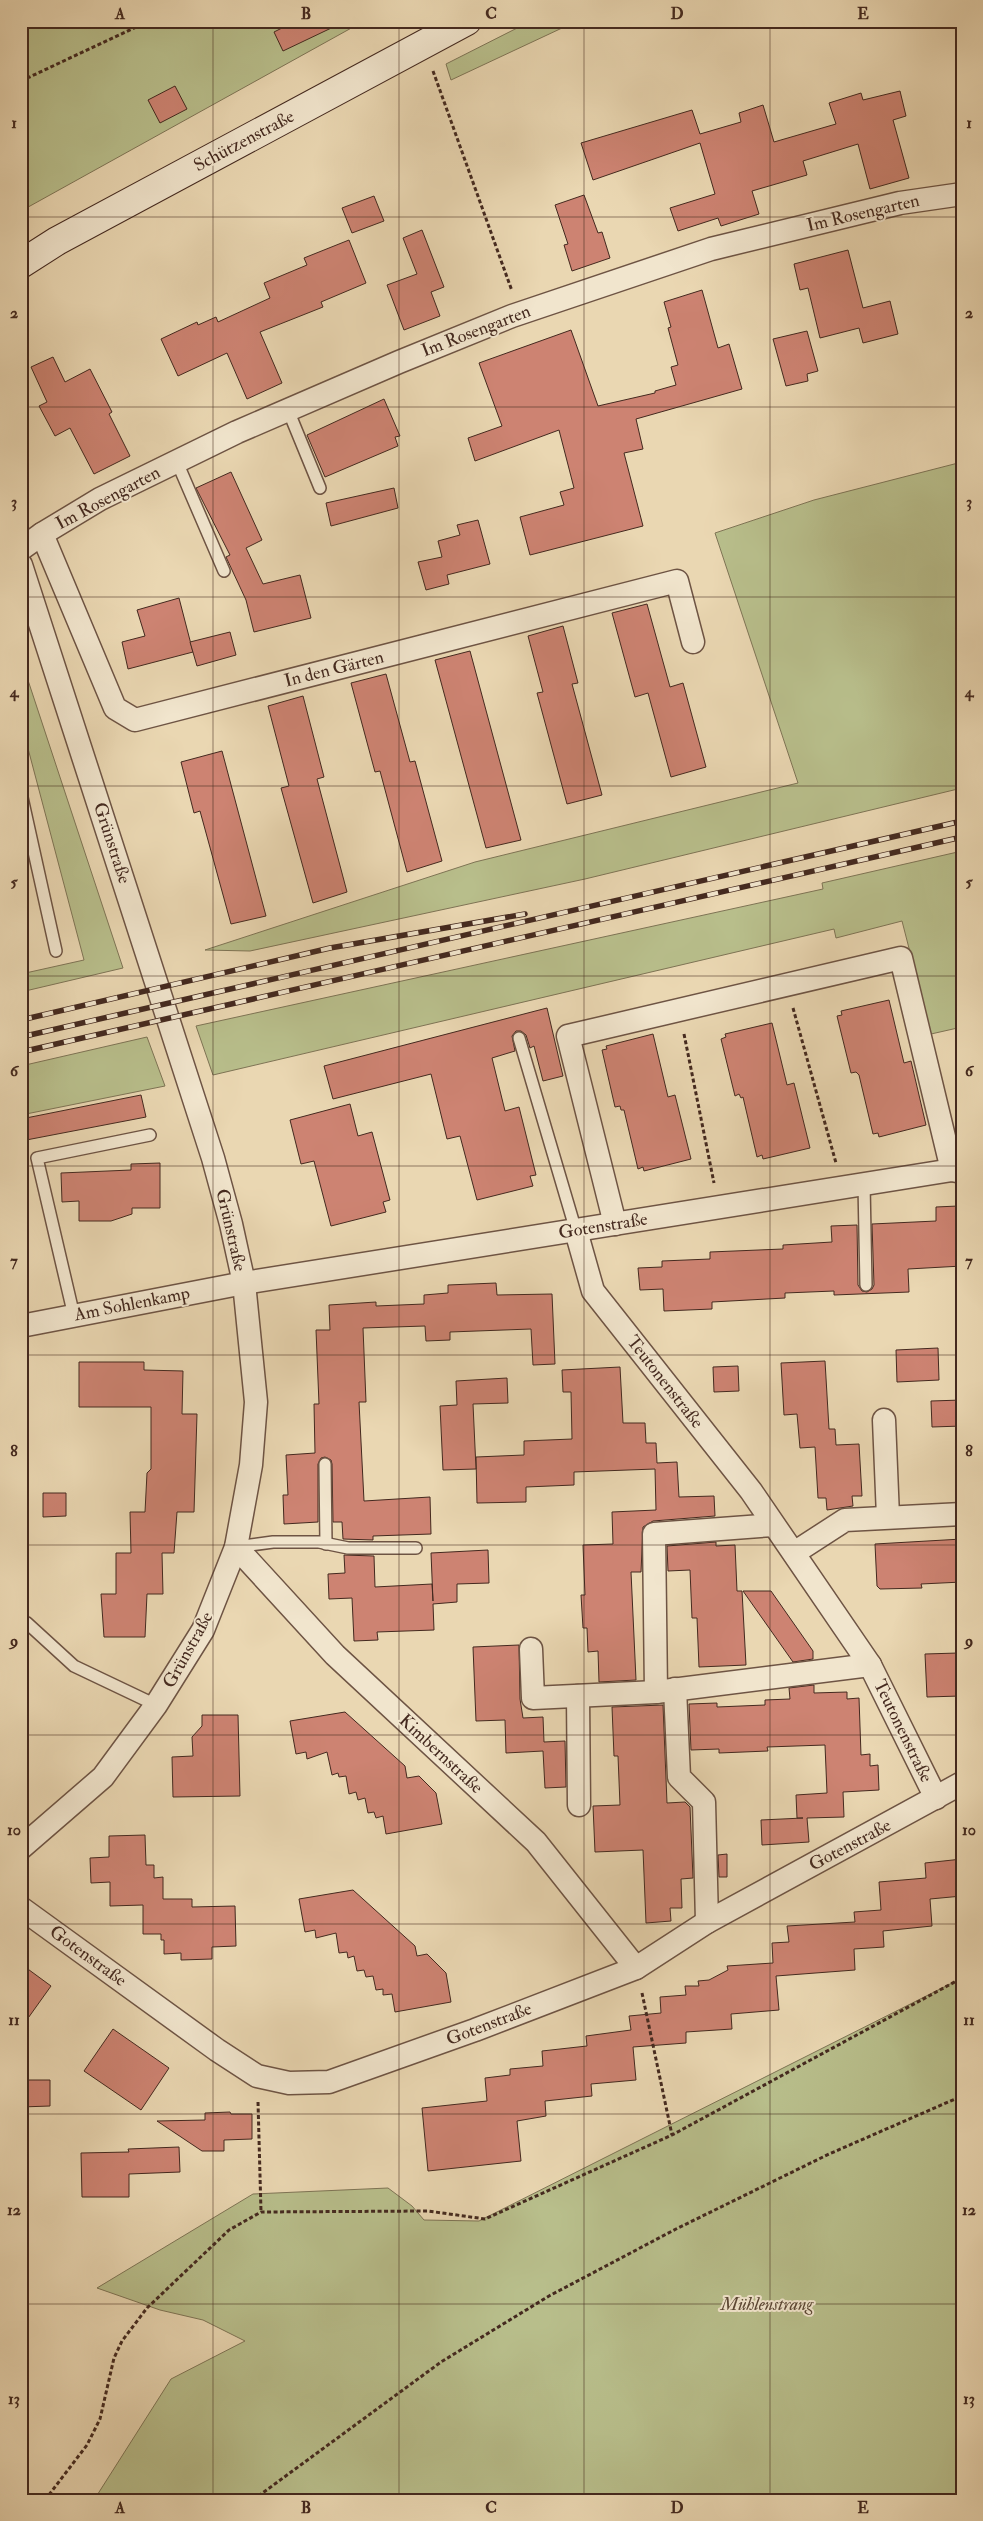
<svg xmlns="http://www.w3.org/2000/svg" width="983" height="2521" font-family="'IM FELL Double Pica',serif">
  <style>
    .green { fill: #b8be8b; stroke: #7e7455 }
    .building { fill: #cd8372; stroke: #44291f }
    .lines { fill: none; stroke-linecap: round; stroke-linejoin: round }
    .service-casing { stroke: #6e5444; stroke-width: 14 }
    .minor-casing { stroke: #6e5444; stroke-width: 25 }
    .secondary-casing { stroke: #44291f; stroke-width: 30 }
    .path { stroke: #44291f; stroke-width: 3; stroke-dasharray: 4 2.5; stroke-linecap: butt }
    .service { stroke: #f1e5cd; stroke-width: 11 }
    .minor { stroke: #f1e5cd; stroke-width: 22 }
    .secondary { stroke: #f1e5cd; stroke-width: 28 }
    .rail-casing { stroke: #44291f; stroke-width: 5.5 }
    .rail { stroke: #f1e5cd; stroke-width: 4; stroke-dasharray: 11; stroke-linecap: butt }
    .grid { fill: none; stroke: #44291f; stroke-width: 1; stroke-opacity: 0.55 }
    .labels { text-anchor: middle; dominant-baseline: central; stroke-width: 4; stroke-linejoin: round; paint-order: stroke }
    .street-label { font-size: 18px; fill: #44291f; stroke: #f1e5cd }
    .park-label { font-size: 18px; font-style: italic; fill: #5b4735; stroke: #f1e5cd }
    .neatline { fill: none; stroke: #44291f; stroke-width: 2 }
    .grid-label { font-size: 16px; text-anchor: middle; font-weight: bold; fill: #44291f }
  </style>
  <rect width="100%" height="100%" fill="#ead7b2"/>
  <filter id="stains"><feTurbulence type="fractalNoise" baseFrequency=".004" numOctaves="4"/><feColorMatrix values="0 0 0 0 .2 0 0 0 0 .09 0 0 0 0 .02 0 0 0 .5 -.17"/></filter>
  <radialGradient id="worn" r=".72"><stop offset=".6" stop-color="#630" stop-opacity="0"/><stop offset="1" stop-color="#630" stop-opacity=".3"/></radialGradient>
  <g class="green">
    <path d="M21,21h343l-343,190z"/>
    <path d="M531,21h46l-126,59 -5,-16z"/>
    <path d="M962,462v326l-377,91 -335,72 -45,-1 270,-88 323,-79 -83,-250 99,-33z"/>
    <path d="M21,659l102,309 -102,24v-18l63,-14 -63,-238z"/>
    <path d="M962,851v176l-31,7 -29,-113 -66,17 -2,-9 -621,146 -17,-49 627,-137 -1,-6z"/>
    <path d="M147,1037l18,49 -144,29v-49z"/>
    <path d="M962,1978v522h-868l77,-121 74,-38 -42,-21 -43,-10 -63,-22 156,-94 135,-6 24,18 12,14 55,1z"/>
  </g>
  <g class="building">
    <path d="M296,21h50l-63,30 -9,-19z"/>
    <path d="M175,86l12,23 -27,14 -12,-23z"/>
    <path d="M900,91l6,25 -13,4 16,58 -39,11 -12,-45 -55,17 4,14 -55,16 7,23 -38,12 -3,-8 -40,13 -8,-23 45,-14 -15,-51 -107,37 -12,-37 111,-33 8,24 41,-12 -2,-9 24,-8 11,37 62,-18 -7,-21 32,-10 2,7z"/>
    <path d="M584,195l14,38 4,-1 8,26 -38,13 -8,-26 4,-1 -13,-39z"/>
    <path d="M374,196l10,25 -32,12 -10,-25z"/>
    <path d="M422,230l22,57 -13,5 9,24 -36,14 -17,-45 30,-11 -14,-36z"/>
    <path d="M349,240l17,43 -45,19 2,5 -63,25 22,51 -35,16 -20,-46 -49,23 -17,-37 36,-17 1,3 18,-8 2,5 52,-24 -6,-15 43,-18 -3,-7z"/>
    <path d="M848,250l15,58 27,-7 8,33 -35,9 -4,-15 -39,10 -12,-50 -8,2 -6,-26z"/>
    <path d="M702,290l16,58 11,-4 13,45 -106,30 7,30 -19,4 19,73 -113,29 -10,-38 44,-12 -4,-13 14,-4 -15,-58 -84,31 -7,-23 34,-12 -23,-63 92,-33 27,76 57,-13v-2l21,-6 -5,-18 7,-2 -10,-37 3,-1 -7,-25z"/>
    <path d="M807,331l11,40 -11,3 1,7 -22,5 -13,-47z"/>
    <path d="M53,357l12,25 25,-13 22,43 -3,2 21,42 -36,18 -24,-46 -15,8 -16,-30 8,-4 -16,-35z"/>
    <path d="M384,399l16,37 -5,1 3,9 -73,31 -18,-42z"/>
    <path d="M231,472l31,68 -16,8 17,36 37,-9 11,43 -57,14 -8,-32 -20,-43 4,-2 -34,-67z"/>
    <path d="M394,488l4,20 -67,18 -5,-23z"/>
    <path d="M478,520l12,44 -43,11 2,9 -23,6 -8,-28 24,-5 -4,-16 22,-6 -3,-10z"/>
    <path d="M179,598l14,54 -65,17 -6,-27 23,-6 -8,-26z"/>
    <path d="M647,604l23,83 13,-4 23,84 -35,10 -23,-84 -13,4 -23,-84z"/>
    <path d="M563,626l15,57 -6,1 30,111 -35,9 -30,-111 6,-1 -15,-56z"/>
    <path d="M230,632l6,23 -39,11 -7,-24z"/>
    <path d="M470,651l51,189 -35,8 -51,-188z"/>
    <path d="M386,674l24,88 5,-1 27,100 -35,11 -27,-101 -5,1 -24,-89z"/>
    <path d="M303,696l21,81 -7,2 30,113 -34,11 -32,-115 8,-2 -21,-80z"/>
    <path d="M222,751l44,165 -35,8 -31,-113 -6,2 -13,-51z"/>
    <path d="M889,1000l15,63 7,-2 15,64 -47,12 -1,-4 -5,1 -14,-59 -3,-3 -5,1 -14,-57 5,-1 -1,-4z"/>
    <path d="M547,1008l16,68 -20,5 -9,-35 -4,2 -4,-13 -5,-4h-5l-4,5 3,15 -23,7 13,53 14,-4 17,68 -6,1 3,10 -56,14 -17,-64 -13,3 -16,-65 -98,25 -9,-33z"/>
    <path d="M772,1023l15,62 7,-2 16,65 -47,11 -1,-4 -5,2 -14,-60 -2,1 -2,-4 -4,2 -14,-57 5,-2 -1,-3z"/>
    <path d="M653,1034l15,63 7,-2 16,64 -47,12 -1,-4 -5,2 -14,-59h-3l-1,-4 -5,1 -13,-57 5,-1 -1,-3z"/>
    <path d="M141,1095l5,22 -125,24v-22z"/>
    <path d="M350,1104l8,32 14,-4 18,68 -7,2 3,10 -55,14 -17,-65 -13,3 -11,-44z"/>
    <path d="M160,1163v45h-28v6l-21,7h-32v-20l-17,1 -1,-29 70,-3v-6z"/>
    <path d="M958,1206v11h4v49l-54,3 1,23 -75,3v-4l-49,2v5l-73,4v7l-48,2 -1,-22 -23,1 -2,-22 24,-1v-6l48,-2v-7l73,-3v-4l49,-3 -1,-16 26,-1 1,60 4,6 5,1 5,-3 2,-4 -2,-61 64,-3v-14z"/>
    <path d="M496,1283l1,12 55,-1 3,70 -22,1 -2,-36 -81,3v8l-24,1 -1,-15 -62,2 3,74h-7l5,99 66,-4 1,37 -58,2v4l-30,-1 -1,-17h-9l-1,-58 -1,-4 -6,-3 -4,1 -3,6v58l-34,2 -1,-29h5l-2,-40 29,-2 -1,-49h5l-3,-74h14l-1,-25 47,-3v4l48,-2v-9l24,-2v-8z"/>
    <path d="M938,1348l1,32 -42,2 -1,-32z"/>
    <path d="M825,1361l4,68h6l1,16 23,-1 3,52h-10l1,10 -26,4 -1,-12h-8l-3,-51 -15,1 -3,-34 -13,1 -3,-52z"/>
    <path d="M79,1362h65v8l39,1 -1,43h15l-3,98h-17l-3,41h-12l1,41h-16l-2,43h-41l-3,-43h15v-41h15l-1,-41h15l2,-39 4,-4v-62h-72z"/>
    <path d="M738,1366l1,25 -25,1 -1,-25z"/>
    <path d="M620,1367l3,56h22l1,20h10l1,20 20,-1 2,35 35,-1 1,20 -62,5 -10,6 -2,45h-10l5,108 -37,2 -1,-31 -10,1 -1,-24h-4l-2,-33h4l-2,-50 30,-1 -1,-32 44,-2 -1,-41 -81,3v13l-48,2v15l-49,1 -1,-46 48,-2v-14l48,-2 -1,-47h-8l-1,-22z"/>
    <path d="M507,1378l1,25 -35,1 3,65 -33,1 -3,-64 17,-1 -1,-24z"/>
    <path d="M962,1400v26l-30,1 -1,-26z"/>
    <path d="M43,1493h23v23l-23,1z"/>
    <path d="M962,1539v43l-41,2 1,4 -42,1 -3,-3 -2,-42z"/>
    <path d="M716,1542v4l19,-1 2,46h5l4,74 -47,2 -2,-49h-5l-2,-48 -22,1 -1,-25z"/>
    <path d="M488,1550l1,33 -32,1v18l-24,2 1,26 -57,2 1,8 -24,1 -2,-43 -23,1 -1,-25 17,-1 -1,-18 30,1 1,31 57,-3 1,17 -2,-48z"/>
    <path d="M743,1591h28l42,60v8l-20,3z"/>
    <path d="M519,1645l1,54 3,19 20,-1 1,25 21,-1 1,46 -21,1 -2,-37 -37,2 -1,-33 -29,1 -3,-74z"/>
    <path d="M958,1653l2,43 -33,1 -2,-43z"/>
    <path d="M814,1685v8l33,-1v7l12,-1 2,57 9,-1v12l8,-1 1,25 -36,2 1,25 -37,1 2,24 -47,3 -1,-25 42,-2h-6l-1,-23 31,-2 -2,-48 -58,2 1,4 -49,2v-4l-28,1 -2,-46 28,-1v4l48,-2v-5l25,-1 -1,-11z"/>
    <path d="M663,1705l4,98 18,-1 5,5 3,71 -12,1 1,29h-12l1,13 -25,2 -3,-73 -48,2 -2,-46 27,-1 -2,-49h-4l-2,-49z"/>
    <path d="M345,1712l60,54 2,12 12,-2 17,17 6,31 -56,10 -3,-18 -7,2 -2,-6 -6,1 -3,-15 -7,2 -2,-8 -7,2 -3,-18 -7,1 -1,-4 -6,2 -5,-23 -20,7 -1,-7 -10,2 -6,-33z"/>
    <path d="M202,1715h36l2,81 -67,1 -1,-40 21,-1 -1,-19 10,-11z"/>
    <path d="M145,1835l1,30h8v13l9,-1v22h29v8l43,-1 1,40 -24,1v12l-31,1v-7l-17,1v-14h-3v-6h-18v-29l-33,1v-24l-19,1 -1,-25 19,-1v-21z"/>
    <path d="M727,1854v23h-8l-1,-22z"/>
    <path d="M962,1859v37l-32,3 2,27 -49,5 1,16 -30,2 1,21 -79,6 3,34 -48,4 1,15 -46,3v11l-53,4 3,33 -45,4 1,12 -47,5 1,15 -29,5 4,40 -93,10 -6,-63 65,-7 -2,-23 25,-3v-6l33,-3 -1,-15 45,-5 -1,-10 45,-6 -2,-14 32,-3 -1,-16 26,-2 -1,-9h14l-1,-5 11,-1 19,-10 -1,-4 46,-3 -1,-20 17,-1 -2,-16 68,-4 -1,-10 27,-2 -2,-28 47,-4 -1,-15z"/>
    <path d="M353,1890l62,56 2,10 10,-2 19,19 5,29 -56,10 -3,-18 -9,1v-6l-7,1 -3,-14 -7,1 -2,-7 -7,1 -3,-15 -6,2 -1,-6 -8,1 -3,-20 -20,5 -1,-8 -10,2 -6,-33z"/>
    <path d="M21,1964l30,22 -30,42z"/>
    <path d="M113,2029l56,39 -28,42 -57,-39z"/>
    <path d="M26,2080h24v26l-29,1v-25h5z"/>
    <path d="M230,2112l1,2h21v25l-28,1v11h-22l-45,-30 48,-1v-7z"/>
    <path d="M179,2147l1,25 -51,2v23h-47l-1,-44 48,-1 -1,-3z"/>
  </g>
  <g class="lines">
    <defs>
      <g id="service">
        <path d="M288,410l32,78"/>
        <path d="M177,462l47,109"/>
        <path d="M21,793l35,158"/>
        <path d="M519,1038l57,193"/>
        <path d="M864,1184l2,101"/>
        <path d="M74,1316l-37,-158 113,-23"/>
        <path d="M325,1464l1,80"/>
        <path d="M236,1547l37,-5h46l29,6h68"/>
        <path d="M21,1622l6,1 47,43 82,39"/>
      </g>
      <g id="minor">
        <path d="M42,534l73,174 20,12 542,-139 16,61"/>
        <path d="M21,549l21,-15 58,-35 137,-67 162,-70 113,-46 199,-67 189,-46 62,-9"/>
        <path d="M21,565l192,593 18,66 13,59 12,119 -5,63 -15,82 -33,83 -47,75 -53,72 -82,71"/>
        <path d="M615,1224l-47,-188 333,-78 51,212"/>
        <path d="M576,1231l17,60 158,200 119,174 66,133"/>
        <path d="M21,1326l223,-43 708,-113 10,2"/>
        <path d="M884,1420l4,97"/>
        <path d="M236,1547l99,108 201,187 100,126"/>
        <path d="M794,1553l51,-33 117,-6"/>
        <path d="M531,1649l2,49 123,-6 214,-27"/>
        <path d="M675,1689l4,88 25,25 3,120"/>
        <path d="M656,1692l-2,-158 119,-9"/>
        <path d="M578,1696l1,109"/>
        <path d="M21,1908l196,142 40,26 32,7 40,-1 146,-52 161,-62 71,-46 255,-139"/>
      </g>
      <path id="secondary" d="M21,264l36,-23 410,-220"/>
    </defs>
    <use href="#service" class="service-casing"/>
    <use href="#minor" class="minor-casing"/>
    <use href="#secondary" class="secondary-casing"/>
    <g class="path">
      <path d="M433,71l79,220"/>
      <path d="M21,81l128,-60"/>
      <path d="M793,1008l43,155"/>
      <path d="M684,1034l30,149"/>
      <path d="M642,1993l30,142"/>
      <path d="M258,2102l3,110"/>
      <path d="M45,2500l42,-55 13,-26 14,-61 8,-17 25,-33 82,-78 32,-18 167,-1 57,8 187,-84 290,-157"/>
      <path d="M253,2500l188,-138 108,-66 127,-67 153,-75 133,-58"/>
    </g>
    <use href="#service" class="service"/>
    <use href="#minor" class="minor"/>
    <use href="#secondary" class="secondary"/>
    <defs>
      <g id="rail">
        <path d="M21,1020l309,-72 195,-34"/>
        <path d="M21,1037l941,-216"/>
        <path d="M21,1052l941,-215"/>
      </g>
    </defs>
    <use href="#rail" class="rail-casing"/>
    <use href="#rail" class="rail"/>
  </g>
  <path class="grid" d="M213,21v2479M399,21v2479M584,21v2479M770,21v2479M21,217h941M21,407h941M21,597h941M21,786h941M21,976h941M21,1166h941M21,1355h941M21,1545h941M21,1735h941M21,1924h941M21,2114h941M21,2304h941"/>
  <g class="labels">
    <g class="street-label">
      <text transform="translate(244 141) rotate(-28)">Schützenstraße</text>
      <text transform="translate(863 213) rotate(-13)">Im Rosengarten</text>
      <text transform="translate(476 331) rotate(-21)">Im Rosengarten</text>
      <text transform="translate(108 498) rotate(-28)">Im Rosengarten</text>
      <text transform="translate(334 669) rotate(-14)">In den Gärten</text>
      <text transform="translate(112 843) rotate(72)">Grünstraße</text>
      <text transform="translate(603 1226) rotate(-9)">Gotenstraße</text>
      <text transform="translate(231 1230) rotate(77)">Grünstraße</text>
      <text transform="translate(132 1304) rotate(-11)">Am Sohlenkamp</text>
      <text transform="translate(665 1382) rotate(52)">Teutonenstraße</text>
      <text transform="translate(188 1650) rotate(-61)">Grünstraße</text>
      <text transform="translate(903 1731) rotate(64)">Teutonenstraße</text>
      <text transform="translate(441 1754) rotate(43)">Kimbernstraße</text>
      <text transform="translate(850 1845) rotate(-28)">Gotenstraße</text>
      <text transform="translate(88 1956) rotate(36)">Gotenstraße</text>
      <text transform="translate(489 2024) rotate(-21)">Gotenstraße</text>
    </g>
    <g class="park-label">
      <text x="767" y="2304">Mühlenstrang</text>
    </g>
  </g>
  <rect width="983" height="2521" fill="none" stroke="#ead7b2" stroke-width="55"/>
  <rect x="28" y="28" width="928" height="2466" class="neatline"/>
  <g class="grid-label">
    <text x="120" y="19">A</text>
    <text x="306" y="19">B</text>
    <text x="491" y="19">C</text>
    <text x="677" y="19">D</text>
    <text x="863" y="19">E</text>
    <text x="14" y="128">1</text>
    <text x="969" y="128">1</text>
    <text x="14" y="318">2</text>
    <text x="969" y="318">2</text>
    <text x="14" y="507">3</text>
    <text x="969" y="507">3</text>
    <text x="14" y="697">4</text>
    <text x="969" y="697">4</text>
    <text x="14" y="887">5</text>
    <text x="969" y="887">5</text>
    <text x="14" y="1076">6</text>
    <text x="969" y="1076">6</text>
    <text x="14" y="1266">7</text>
    <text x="969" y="1266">7</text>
    <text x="14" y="1456">8</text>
    <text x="969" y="1456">8</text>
    <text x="14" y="1646">9</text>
    <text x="969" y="1646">9</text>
    <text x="14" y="1835">10</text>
    <text x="969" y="1835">10</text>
    <text x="14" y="2025">11</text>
    <text x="969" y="2025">11</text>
    <text x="14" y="2215">12</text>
    <text x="969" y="2215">12</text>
    <text x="14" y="2404">13</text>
    <text x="969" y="2404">13</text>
    <text x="120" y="2513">A</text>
    <text x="306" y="2513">B</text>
    <text x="491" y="2513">C</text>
    <text x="677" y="2513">D</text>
    <text x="863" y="2513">E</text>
  </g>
  <rect width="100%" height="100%" filter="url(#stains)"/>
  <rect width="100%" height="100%" fill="url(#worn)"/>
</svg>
